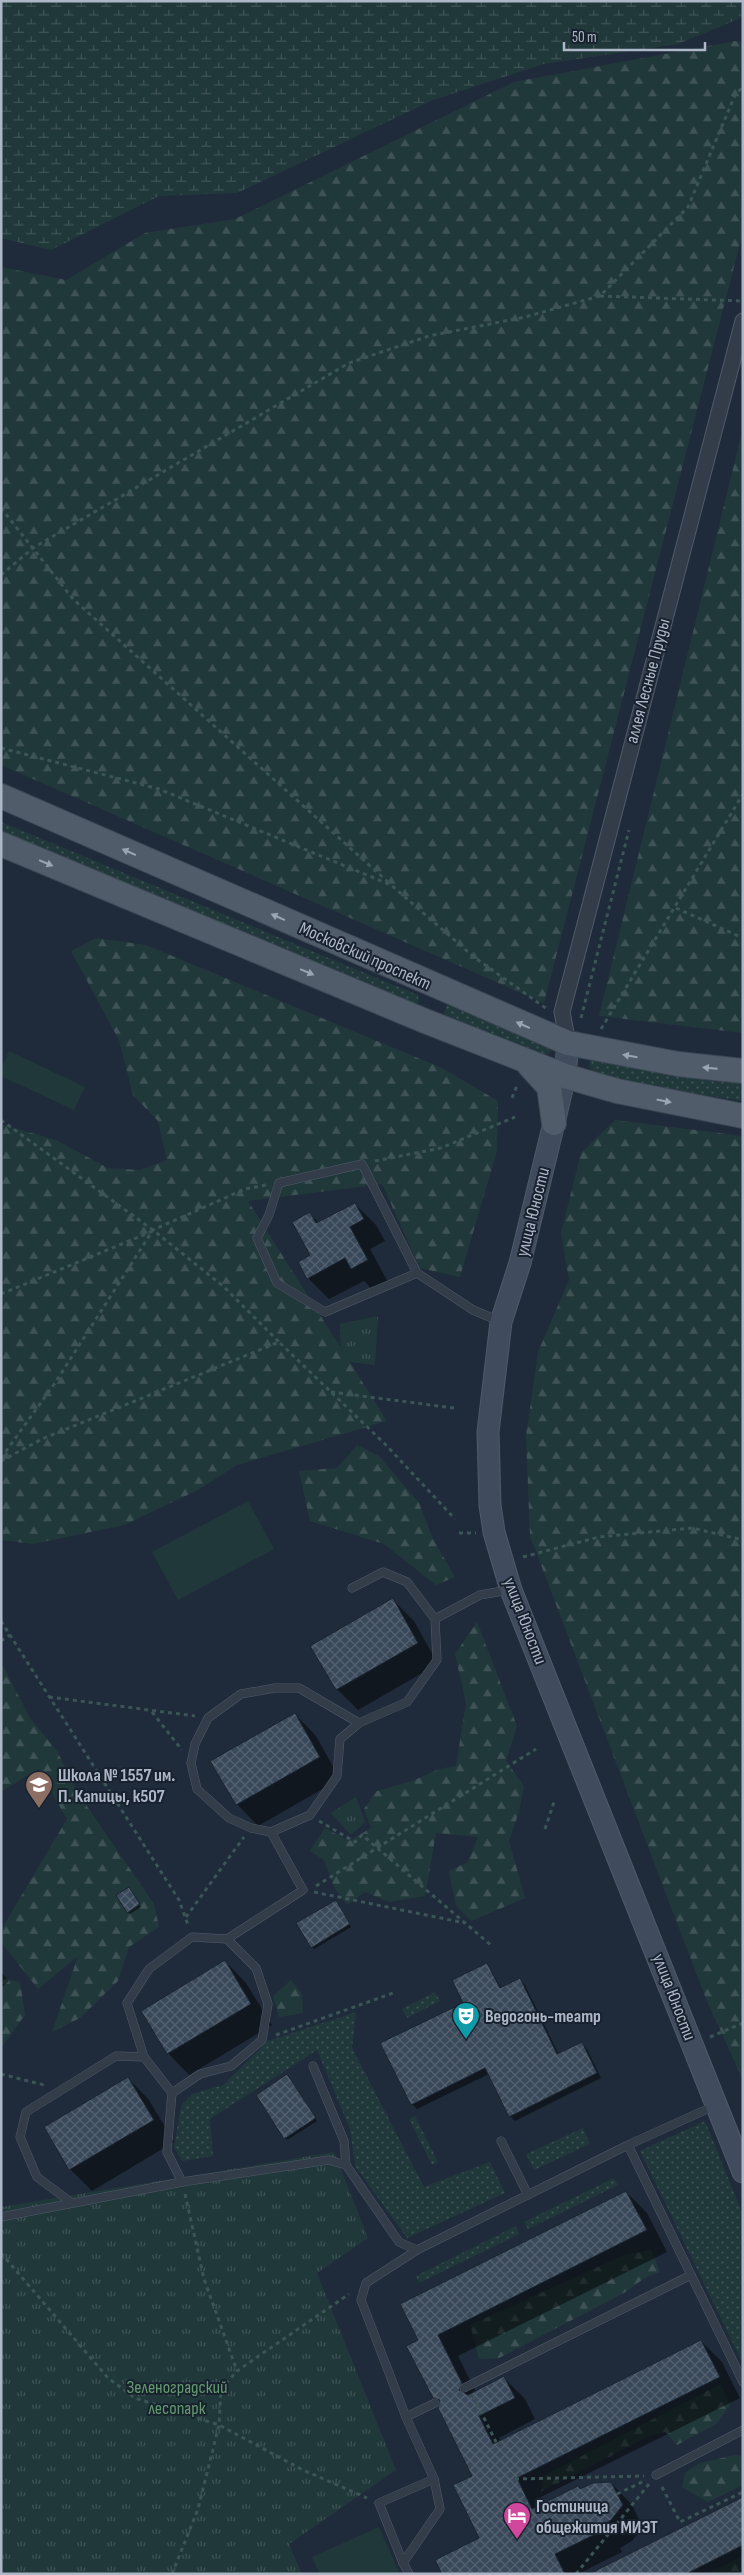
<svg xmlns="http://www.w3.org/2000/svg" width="744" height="2575" font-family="'Sofia Sans Condensed',sans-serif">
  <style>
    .grass { fill: url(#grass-dots) }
    .forest { fill: url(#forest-firs) }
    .wetland { fill: url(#wetland-marsh) }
    .park { fill: url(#park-tufts) }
    .pitch { fill: #21383b }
    .shadow { fill: #0007 }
    .building { fill: url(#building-cross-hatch); stroke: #1a2430 }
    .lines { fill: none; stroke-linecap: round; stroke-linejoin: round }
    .lane-casing { stroke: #505a68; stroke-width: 9 }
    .street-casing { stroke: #505a68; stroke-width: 17 }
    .secondary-casing { stroke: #505a68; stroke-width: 23 }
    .primary-casing { stroke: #3c4654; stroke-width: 26 }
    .path { stroke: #3b5455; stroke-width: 3; stroke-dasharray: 4 4; stroke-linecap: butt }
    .lane { stroke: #333d4a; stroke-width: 8 }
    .street { stroke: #333d4a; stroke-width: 15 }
    .secondary { stroke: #404c5d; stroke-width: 21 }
    .primary { stroke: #505c6a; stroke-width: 24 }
    .oneway { fill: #9aa5b4 }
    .labels { text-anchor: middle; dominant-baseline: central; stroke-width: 4; stroke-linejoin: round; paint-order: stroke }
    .street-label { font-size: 18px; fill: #adb7c7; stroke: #18222e }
    .poi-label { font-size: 18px; font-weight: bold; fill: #adb7c7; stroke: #18222e; text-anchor: start }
    .park-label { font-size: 18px; fill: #63996e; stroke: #18222e }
  </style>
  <defs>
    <pattern id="grass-dots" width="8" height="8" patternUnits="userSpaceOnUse" patternTransform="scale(1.25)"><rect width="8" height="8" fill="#21383b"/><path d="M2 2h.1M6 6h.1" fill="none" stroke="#3f5356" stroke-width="1.8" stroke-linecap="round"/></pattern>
    <pattern id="forest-firs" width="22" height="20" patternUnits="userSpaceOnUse" patternTransform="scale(1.25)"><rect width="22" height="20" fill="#21383b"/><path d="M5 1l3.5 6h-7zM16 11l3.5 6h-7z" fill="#3f5356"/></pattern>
    <pattern id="wetland-marsh" width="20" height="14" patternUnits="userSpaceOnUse" patternTransform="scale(1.25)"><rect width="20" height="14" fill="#21383b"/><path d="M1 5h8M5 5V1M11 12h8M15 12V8" fill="none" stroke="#3f5356"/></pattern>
    <pattern id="park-tufts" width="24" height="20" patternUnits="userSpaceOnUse" patternTransform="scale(1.25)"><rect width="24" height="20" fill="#21383b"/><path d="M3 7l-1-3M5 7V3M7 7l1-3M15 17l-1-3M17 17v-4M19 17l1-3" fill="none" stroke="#3f5356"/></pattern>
    <pattern id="building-cross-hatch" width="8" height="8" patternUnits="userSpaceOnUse" patternTransform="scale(1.25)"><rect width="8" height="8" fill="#3a495a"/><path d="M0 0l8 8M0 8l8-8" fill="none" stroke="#546170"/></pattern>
  </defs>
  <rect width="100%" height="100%" fill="#1f2b3a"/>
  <g class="grass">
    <path d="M1,822l417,173 1,7 -5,2 -413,-170z"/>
    <path d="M447,1005l99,38 6,8 -8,5 -101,-40z"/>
    <path d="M597,1057l146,22v22l-65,-10 -84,-18 -5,-6 1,-6z"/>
    <path d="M435,1992l5,9 -33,17 -5,-9z"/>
    <path d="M356,2012l-4,36 72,139 66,-25 15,31 -98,45 -52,-72 -5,-37 -33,-79 -107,69 3,37 -31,5 -8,-14 7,-41 11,-12 31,-9 45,-44z"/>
    <path d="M415,2116l23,46 -6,3 -23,-46z"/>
    <path d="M705,2121l38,94v149l-103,-213z"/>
    <path d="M583,2128l7,16 -56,26 -8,-16z"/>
    <path d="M614,2178l4,7 -90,44 -4,-7z"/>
    <path d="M516,2226l3,8 -100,49 -3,-7z"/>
  </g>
  <g class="forest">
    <path d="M735,41l8,2v189l-199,771 -543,-238v-498l65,13 79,-47 90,-14 279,-137z"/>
    <path d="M743,428v605l-144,-17z"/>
    <path d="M96,938l50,7 296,123 56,33 -1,50 -37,126 -40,-9 -38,-84 -134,17 139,220 -150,44 -39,25 -74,35 -91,19 -32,-4v-416l55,16 52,28 31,2 28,-10 -9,-39 -25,-26 -14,-55 -48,-89z"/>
    <path d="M615,1120l128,16v944l-37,-81 -176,-463 -4,-100 12,-84 31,-72 -8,-47 20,-80z"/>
    <path d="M357,1445l22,11 40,47 14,36 22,38 -19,8 -52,-41 -74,-23 -11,-50 38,-3z"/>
    <path d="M477,1622l40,104 -11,35 18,25 -5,26 -10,29 16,57 -54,23 -15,-15 -7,-35 19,-9 10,-25 -42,-4 -11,63 -36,6 -24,-10 -18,13 -13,-18 -10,-27 -14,-9 15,-23 24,13 22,-13 -7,-19 13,-18 35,-10 27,-12 17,-3 10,-63 -11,-49z"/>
    <path d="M1,1666h2l27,52 27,33 21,42 76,111 5,23 -30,20 -11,34 -38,37 -28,14 26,-76 -40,33 -37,-47v-12l66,-111 -29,-50 -37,23z"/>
    <path d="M1,1978l19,4 5,33 -24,33z"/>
    <path d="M291,1980l11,14 1,19 -24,4 -6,-21z"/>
    <path d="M651,2250l9,22 -14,5 -22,16 -125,65 -20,1 -9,-34 154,-70z"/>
    <path d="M721,2384l9,21 -14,19 -39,21 -12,-13 -15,4 -109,56 2,-16z"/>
    <path d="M735,2455l8,1v29l-35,17 -26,-15 3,-14 15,-10z"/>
    <path d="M743,2556v18h-36z"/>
  </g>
  <path class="wetland" d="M1,1h742v16l-65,27 -134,20 -111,36 -196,93 -78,3 -108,54 -50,-12z"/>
  <g class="park">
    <path d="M378,1316l-3,49 -34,-4 -1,-37z"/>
    <path d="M356,1797l9,25 -14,13 -20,-22z"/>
    <path d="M334,2152l34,86 -51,35 79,197 -107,74 13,30h-301v-367z"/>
  </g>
  <g class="pitch">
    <path d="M9,1051l76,36 -11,23 -73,-34v-8z"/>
    <path d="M248,1501l26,48 -96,51 -26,-48z"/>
    <path d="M379,2527l21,47h-80l-8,-17z"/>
  </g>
  <g class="shadow">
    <path d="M355,1204l21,21 9,16 -15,8 18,33 -15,8 -9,-9 -35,18 -21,-21 4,-22 -2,-42 9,9z"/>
    <path d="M393,1600l21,21 24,43 -80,46 -21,-21z"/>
    <path d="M295,1714l21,22 24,43 -82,47 -21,-22z"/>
    <path d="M131,1891l10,16 -11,7 -2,-2z"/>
    <path d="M338,1904l13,23 -37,22 -2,-2z"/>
    <path d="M225,1961l21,22 26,42 -83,50 -21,-22z"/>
    <path d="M487,1964l15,25 18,-9 5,5 34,70 23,-11 5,5 14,29 -86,43 -5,-5 -21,-42 -72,35 -5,-5z"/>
    <path d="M1,1972l8,9 -8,7z"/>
    <path d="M128,2078l21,22 25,42 -82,49 -22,-22 -25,-42z"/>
    <path d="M289,2078l28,43 -30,19 -30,-45z"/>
    <path d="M626,2192l21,21 20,39 -209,104 18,36 28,-14 21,21 10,20 -36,19 2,3 200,-100 21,21 18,36 -203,101 3,7 41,-16 30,-7 21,22 11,22 -11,14 -12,7 2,4 -44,22h-135l38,-35 -8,-63 -33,-72 -6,-7 -15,-56z"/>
    <path d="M743,2499v75h-151z"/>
  </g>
  <g class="building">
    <path d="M355,1203l9,16 -14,8 18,33 -17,9 -6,-11 -38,21 -9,-17 12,-7 -18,-33 18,-10 6,11z"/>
    <path d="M393,1598l25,45 -82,47 -26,-44z"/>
    <path d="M295,1713l25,44 -84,48 -26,-44z"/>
    <path d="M129,1887l11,17 -13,9 -11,-18z"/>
    <path d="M336,1900l14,24 -39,24 -15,-25z"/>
    <path d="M225,1960l26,44 -84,50 -26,-43z"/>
    <path d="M487,1963l13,25 20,-10 37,76 25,-12 15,31 -88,44 -24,-49 -74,37 -31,-62 83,-40 -11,-23z"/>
    <path d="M287,2074l29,44 -32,21 -28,-44z"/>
    <path d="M128,2077l26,43 -85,50 -25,-43z"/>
    <path d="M626,2191l21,39 -209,105 24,48 -3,7 9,5 36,-19 11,22 -36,18 14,28 208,-104 19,37 -203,101 15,31 46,-23 2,3 13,-6 18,-1 12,23 -12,15 -11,6 2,5 -47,23 10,20h-123l-7,-14 44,-22 -26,-53 19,-9 -34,-68 2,-8 -7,-2 -27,-52 12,-6 -18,-36z"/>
    <path d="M743,2497v48l-57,29h-97z"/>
  </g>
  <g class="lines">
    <defs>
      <g id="lane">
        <path d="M417,1273l-55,-109 -83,19 -10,32 -12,23 20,45 48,29 92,-39 56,37 26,11"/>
        <path d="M435,1619l45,-24 29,-5"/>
        <path d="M271,1832l-20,-4 -22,-10 -32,-29 -6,-26 4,-19 13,-26 33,-24 34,-6h24l60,35"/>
        <path d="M227,1939l76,-49 -32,-58 39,-17 27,-39 3,-37 19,-16 48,-21 30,-42 -2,-41 -28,-37 -24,-10 -31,16"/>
        <path d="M144,2057l-17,-54 22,-34 43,-32 35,2 29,29 12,36 -6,36 -31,26 -31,8 -28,19"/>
        <path d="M313,2066l31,75 2,24"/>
        <path d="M501,2141l27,54"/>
        <path d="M628,2145l115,237"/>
        <path d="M72,2203l-35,-26 -17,-40 6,-25 90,-56 28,1 28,36 -5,59 15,30"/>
        <path d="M1,2217l181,-35 147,-22 17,5 53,77 18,8 211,-105 86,-39"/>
        <path d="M464,2388l227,-113"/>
        <path d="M406,2417l29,-14"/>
        <path d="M656,2475l87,-45"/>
        <path d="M403,2563l-24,-60 55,-24"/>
        <path d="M409,2574l-6,-11 37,-54 -6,-30 -28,-62 -45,-117 5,-17 51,-33"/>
      </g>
      <path id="street" d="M568,1043l-6,-31 181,-691"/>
      <path id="secondary" d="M568,1043l-3,33 -11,47 -34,140 -19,59 -13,110 2,73 4,27 17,58 232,582"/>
      <g id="primary">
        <path d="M1,796l567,247 110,21 65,7"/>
        <path d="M1,844l424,177 140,55 52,15 126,25"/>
        <path d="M529,1065l20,22 5,36"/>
      </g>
    </defs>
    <use href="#lane" class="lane-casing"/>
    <use href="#street" class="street-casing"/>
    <use href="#secondary" class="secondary-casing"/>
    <use href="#primary" class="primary-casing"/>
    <g class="path">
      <path d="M600,296l143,5"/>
      <path d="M1,508l72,91 315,283"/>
      <path d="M1,575l32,-27 316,-185 80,-27 96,-19 75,-21 88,-89 47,-112 8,-8"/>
      <path d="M1,748l158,41 232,96 83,72 73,52"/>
      <path d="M676,908l67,30"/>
      <path d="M581,1018l48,-188"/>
      <path d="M601,1029l142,-235"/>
      <path d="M512,1098l6,-15"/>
      <path d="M1,1120l152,110 70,56 56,56"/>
      <path d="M375,1161l66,-13 74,-31"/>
      <path d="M1,1294l152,-63"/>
      <path d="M331,1392l123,16"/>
      <path d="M1,1458l54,-75 98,-153 92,-41 21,-4"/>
      <path d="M1,1461l41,-22 237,-97 107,103 69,74"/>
      <path d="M459,1533h17"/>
      <path d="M523,1557l76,-20 93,-9 51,12"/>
      <path d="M1,1621l178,279 9,25"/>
      <path d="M1,1641l9,-6"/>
      <path d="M49,1697l146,19"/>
      <path d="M152,1712l30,38"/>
      <path d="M319,1821l36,21 7,-7 130,111"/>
      <path d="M545,1829l10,-30"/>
      <path d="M316,1886l220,-137"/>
      <path d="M314,1892l151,31"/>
      <path d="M186,1917l58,-80"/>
      <path d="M276,2035l117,-42"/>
      <path d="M710,2037l33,-14"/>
      <path d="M1,2074l43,11"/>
      <path d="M185,2194l19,85 33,92"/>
      <path d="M1,2253l107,125 27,20 84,27 84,45 64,28"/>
      <path d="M473,2396l23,46"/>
      <path d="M515,2479l129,-3"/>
      <path d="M662,2487l18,35 63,-30"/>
      <path d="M617,2494l29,-14"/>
      <path d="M172,2574l26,-65 21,-84 2,-36 16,-18 112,-77"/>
      <path d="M576,2574l73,-90"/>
    </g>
    <use href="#lane" class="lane"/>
    <use href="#street" class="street"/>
    <use href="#secondary" class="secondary"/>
    <use href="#primary" class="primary"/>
  </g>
  <defs><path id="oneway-solid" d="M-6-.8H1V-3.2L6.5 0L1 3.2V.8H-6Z" transform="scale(1.25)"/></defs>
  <g class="oneway">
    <use href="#oneway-solid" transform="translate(129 852) rotate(-156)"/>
    <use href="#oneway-solid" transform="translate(46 863) rotate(23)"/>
    <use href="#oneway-solid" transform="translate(278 917) rotate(-156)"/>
    <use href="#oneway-solid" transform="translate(307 972) rotate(23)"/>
    <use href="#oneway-solid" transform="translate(523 1025) rotate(-156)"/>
    <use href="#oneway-solid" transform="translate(630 1056) rotate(-170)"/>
    <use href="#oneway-solid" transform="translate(710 1068) rotate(-175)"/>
    <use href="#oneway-solid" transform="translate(664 1101) rotate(11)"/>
  </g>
  <defs>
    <symbol id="school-pin" viewBox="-11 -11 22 30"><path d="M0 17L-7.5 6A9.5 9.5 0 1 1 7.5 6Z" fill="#8d6e63" stroke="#18222e"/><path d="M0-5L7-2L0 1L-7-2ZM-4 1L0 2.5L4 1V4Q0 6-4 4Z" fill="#fff"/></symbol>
    <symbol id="theatre-pin" viewBox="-11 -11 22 30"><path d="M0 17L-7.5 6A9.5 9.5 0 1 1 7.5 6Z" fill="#0f9aa8" stroke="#18222e"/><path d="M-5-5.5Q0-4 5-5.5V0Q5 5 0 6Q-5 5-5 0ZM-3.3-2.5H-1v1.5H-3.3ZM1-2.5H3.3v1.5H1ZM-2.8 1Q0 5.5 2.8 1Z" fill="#fff"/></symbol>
    <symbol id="hotel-pin" viewBox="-11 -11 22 30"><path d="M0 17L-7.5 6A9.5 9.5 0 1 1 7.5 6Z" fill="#d1479c" stroke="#18222e"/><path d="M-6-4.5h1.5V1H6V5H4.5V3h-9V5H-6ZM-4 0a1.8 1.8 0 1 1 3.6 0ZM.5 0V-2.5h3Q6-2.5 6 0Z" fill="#fff"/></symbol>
  </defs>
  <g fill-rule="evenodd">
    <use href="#school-pin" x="23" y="1769" width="32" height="43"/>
    <use href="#theatre-pin" x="450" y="2000" width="32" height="43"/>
    <use href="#hotel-pin" x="501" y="2500" width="32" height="43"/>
  </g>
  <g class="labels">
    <g class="street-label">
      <text transform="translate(648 681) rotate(-75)">аллея Лесные Пруды</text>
      <text transform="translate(365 956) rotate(24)">Московский проспект</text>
      <text transform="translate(533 1212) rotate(-76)">улица Юности</text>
      <text transform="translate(525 1621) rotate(69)">улица Юности</text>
      <text transform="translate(674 1997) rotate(69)">улица Юности</text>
    </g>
    <g class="poi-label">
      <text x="58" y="1775">Школа № 1557 им.<tspan x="58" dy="21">П. Капицы, к507</tspan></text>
      <text x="485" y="2016">Ведогонь-театр</text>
      <text x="536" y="2506">Гостиница<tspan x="536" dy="21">общежития МИЭТ</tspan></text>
    </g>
    <g class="park-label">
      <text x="177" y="2387">Зеленоградский<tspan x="177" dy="21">лесопарк</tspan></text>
    </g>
  </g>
  <rect width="744" height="2575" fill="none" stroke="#adb7c7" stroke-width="5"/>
  <path d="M564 42v8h141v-8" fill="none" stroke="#adb7c7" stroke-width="2.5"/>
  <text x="572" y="42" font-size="15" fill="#adb7c7" stroke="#18222e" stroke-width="4" paint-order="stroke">50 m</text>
</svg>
